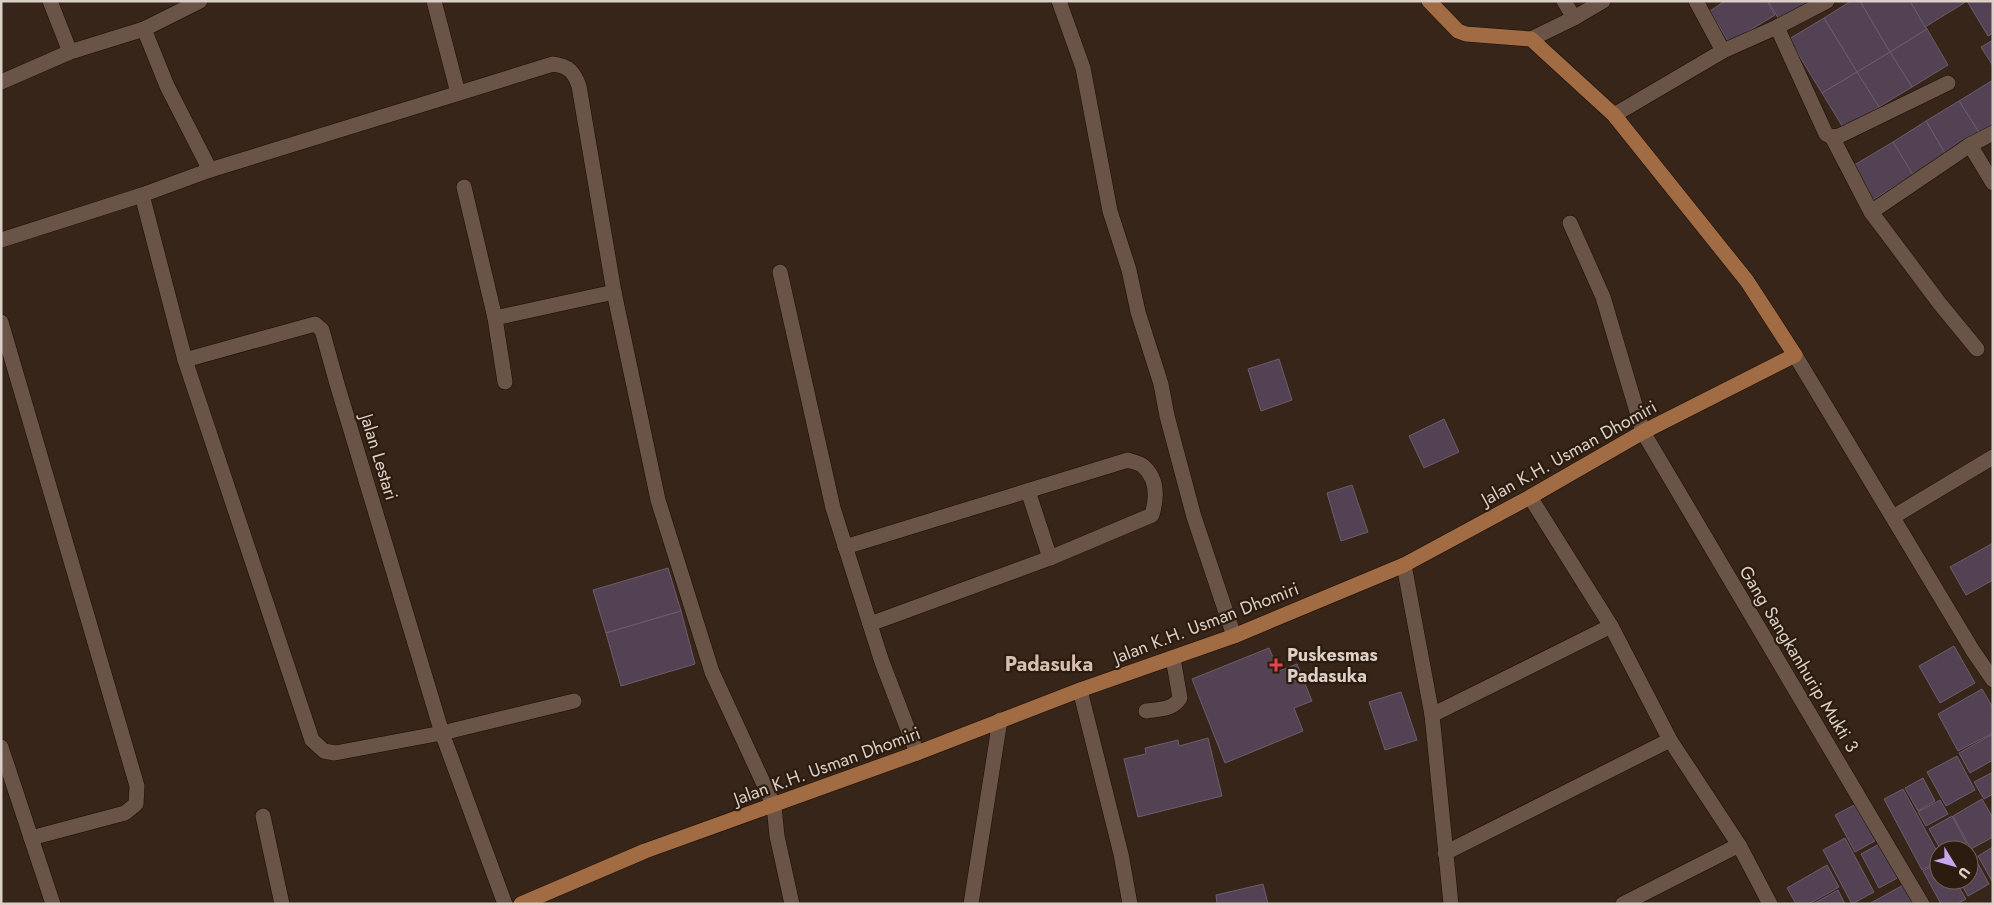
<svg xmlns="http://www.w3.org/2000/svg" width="1994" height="905" font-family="Jost,sans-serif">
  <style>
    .building { fill: #524253; stroke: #6c5c6d }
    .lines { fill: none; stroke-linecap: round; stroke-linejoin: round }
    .minor-casing { stroke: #1d0d03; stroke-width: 16 }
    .major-casing { stroke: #1d0d03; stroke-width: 16 }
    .minor { stroke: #695447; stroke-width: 15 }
    .major { stroke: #a16b43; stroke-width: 15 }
    .health-dot { fill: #e0444e; stroke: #2c1b0f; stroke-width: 2 }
    .labels { text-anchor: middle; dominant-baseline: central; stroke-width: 4.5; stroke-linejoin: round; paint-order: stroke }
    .street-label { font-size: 18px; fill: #dcd0c8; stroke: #2c1b0f }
    .poi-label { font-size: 18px; font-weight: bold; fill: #dcd0c8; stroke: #2c1b0f; text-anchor: start }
    .quarter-label { font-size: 20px; font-weight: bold; fill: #d6bfaf; stroke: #2c1b0f }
  </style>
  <rect width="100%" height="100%" fill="#362518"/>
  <g class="building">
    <path d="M1725,1h42l8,14 -46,28 -19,-32z"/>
    <path d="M1768,1h44l-32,20z"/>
    <path d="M1851,1h9l30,51 -33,20 -33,-54z"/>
    <path d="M1860,1h50l17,28 -37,23z"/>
    <path d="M1910,1h53l1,2 -39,24z"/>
    <path d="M1967,1h26v32l-5,3z"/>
    <path d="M1824,18l33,54 -35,21 -33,-54z"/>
    <path d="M1927,29l21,36 -36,22 -22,-35z"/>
    <path d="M1993,40v26l-12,-19z"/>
    <path d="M1890,52l22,35 -33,20 -22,-35z"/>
    <path d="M1857,72l22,35 -35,22 -22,-36z"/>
    <path d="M1993,80v46l-13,8 -21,-33z"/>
    <path d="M1959,101l21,33 -34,21 -20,-34z"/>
    <path d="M1926,121l20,34 -33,20 -20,-33z"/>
    <path d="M1893,142l20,33 -42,26 -20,-34z"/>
    <path d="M1279,359l13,41 -31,11 -13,-42z"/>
    <path d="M1444,419l15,33 -35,16 -15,-32z"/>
    <path d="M1352,485l16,47 -27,9 -14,-48z"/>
    <path d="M1993,543v37l-27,15 -16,-28z"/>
    <path d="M668,568l13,43 -75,22 -13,-43z"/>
    <path d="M681,611l14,53 -74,22 -15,-53z"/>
    <path d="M1954,646l21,37 -35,20 -21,-37z"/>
    <path d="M1269,648l10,23 18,-7 15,37 -18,7 9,23 -78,32 -33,-84z"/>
    <path d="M1982,689l11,19v25l-35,18 -20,-37z"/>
    <path d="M1401,692l16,48 -32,10 -16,-48z"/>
    <path d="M1993,734v26l-23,13 -11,-20z"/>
    <path d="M1208,738l14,58 -84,21 -14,-58 22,-5 -1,-6 33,-8 1,6z"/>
    <path d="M1957,756l18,34 -29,16 -19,-34z"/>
    <path d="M1993,772v22l-9,5 -10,-17z"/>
    <path d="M1923,778l12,23 -17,10 -13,-23z"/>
    <path d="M1903,789l36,66v6l-17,9 -38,-71z"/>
    <path d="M1982,799l11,19v19l-22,12 -18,-33z"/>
    <path d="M1940,800l8,14 -22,12 -8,-14z"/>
    <path d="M1860,802l20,36 -25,14 -20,-37z"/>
    <path d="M1952,816l15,28 -10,6h-16l-12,-21z"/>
    <path d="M1845,838l29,54 -22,12 -29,-54z"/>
    <path d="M1883,842l18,34 -22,12 -18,-34z"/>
    <path d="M1969,847l20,37 -21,12 -9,-16h10v-30h-5z"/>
    <path d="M1993,847v36l-15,-27z"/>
    <path d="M1939,862v18h16l11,19 -9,5h-16l-18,-33z"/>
    <path d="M1827,865l12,22 -30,17h-13l-9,-16z"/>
    <path d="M1907,883l11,21h-49z"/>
    <path d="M1263,884l5,20h-51l-1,-9z"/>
    <path d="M1838,890l7,14h-32z"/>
  </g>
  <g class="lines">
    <defs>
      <g id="minor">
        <path d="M50,1l20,51"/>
        <path d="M434,1l24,92"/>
        <path d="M1059,1l24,67 27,143 19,59 9,42 23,72 6,32 27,101 40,119"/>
        <path d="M1564,1l10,17"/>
        <path d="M1696,1l27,50"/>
        <path d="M1777,27l49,107 6,3 7,-1 109,-53"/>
        <path d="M144,29l23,57 43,84"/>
        <path d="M1531,39l43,-21 29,-17"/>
        <path d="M1,82l69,-30 74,-23 56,-28"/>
        <path d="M1614,115l109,-64 54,-24 50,-26"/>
        <path d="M1832,137l39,75 69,92 37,45"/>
        <path d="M1970,145l23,38"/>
        <path d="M464,187l31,131 10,64"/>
        <path d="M142,195l43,165 127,380 12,11 11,2 107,-20 132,-32"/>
        <path d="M1871,212l99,-67 23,-12"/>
        <path d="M1570,223l33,74 40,135 279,472"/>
        <path d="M1,240l141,-45 68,-25 343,-106c16,2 21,8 26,22l35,206 44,208 54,172 62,134 3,30 15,68"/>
        <path d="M780,272l53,236 49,154 35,91"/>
        <path d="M495,318l119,-26"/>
        <path d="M1,322l136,464 -1,18 -11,9 -94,25"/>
        <path d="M1795,355l178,296 20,29"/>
        <path d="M185,360l130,-36 7,6 15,54 105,349 63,171"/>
        <path d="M1028,491l22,67"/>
        <path d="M1530,497l81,129 59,114 69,105 31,59"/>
        <path d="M1893,517l100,-60"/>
        <path d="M845,547l283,-87c5,2 12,3 15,6 15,13 14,32 9,49l-102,43 -180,66"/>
        <path d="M1404,565l28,150 19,189"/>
        <path d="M1080,690l41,164 9,50"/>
        <path d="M1146,711c13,-2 27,-1 34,-13l-7,-40"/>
        <path d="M1432,715l179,-89"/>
        <path d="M1,747l52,157"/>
        <path d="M263,816l19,88"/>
        <path d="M1445,853l225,-113"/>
        <path d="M971,904l29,-184"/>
        <path d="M1623,904l116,-59"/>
      </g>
      <path id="major" d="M521,904l124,-53 272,-98 163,-63 154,-54 170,-71 126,-68 113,-65 152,-77 -48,-74 -133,-166 -83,-76 -65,-5 -8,-3 -29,-30"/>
    </defs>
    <use href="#minor" class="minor-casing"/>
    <use href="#major" class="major-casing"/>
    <use href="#minor" class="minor"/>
    <use href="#major" class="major"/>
  </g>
  <path class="health-dot" d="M1273.5 657.5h5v5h5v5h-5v5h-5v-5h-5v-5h5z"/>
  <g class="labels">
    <g class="street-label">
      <text transform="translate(1569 453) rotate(-29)">Jalan K.H. Usman Dhomiri</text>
      <text transform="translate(379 457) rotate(73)">Jalan Lestari</text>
      <text transform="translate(1206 623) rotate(-21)">Jalan K.H. Usman Dhomiri</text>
      <text transform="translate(1799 659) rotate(59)">Gang Sangkanhurip Mukti 3</text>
      <text transform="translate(827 766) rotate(-20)">Jalan K.H. Usman Dhomiri</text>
    </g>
    <g class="poi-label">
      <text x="1287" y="655">Puskesmas<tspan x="1287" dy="21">Padasuka</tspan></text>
    </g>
    <g class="quarter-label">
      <text x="1049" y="664">Padasuka</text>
    </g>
  </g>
  <rect width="1994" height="905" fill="none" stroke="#dcd0c8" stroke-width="5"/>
  <g transform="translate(1954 865) rotate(127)"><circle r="24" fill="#2c1b0f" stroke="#726359"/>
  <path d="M0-4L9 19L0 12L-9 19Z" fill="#c7a6ef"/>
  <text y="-8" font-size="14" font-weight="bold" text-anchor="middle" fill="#dcd0c8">U</text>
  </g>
</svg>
